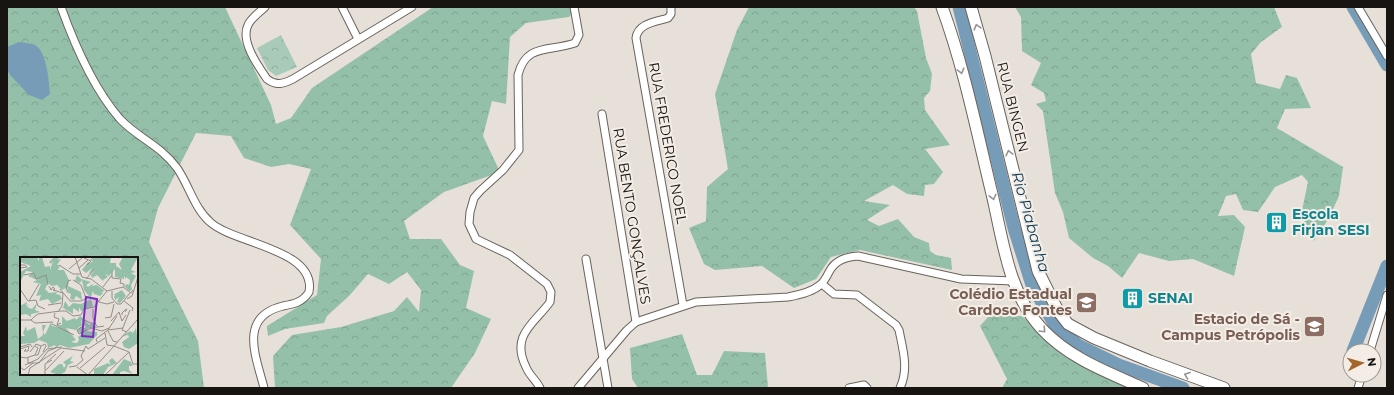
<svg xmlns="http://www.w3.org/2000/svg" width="1394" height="395" font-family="Montserrat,sans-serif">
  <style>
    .forest { fill: url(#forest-crowns); fill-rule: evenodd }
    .park { fill: url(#park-crowns) }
    .water { fill: #779cb8 }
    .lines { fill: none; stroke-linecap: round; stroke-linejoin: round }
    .river { stroke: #779cb8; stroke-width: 13 }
    .street-casing { stroke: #69635d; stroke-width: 9 }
    .primary-casing { stroke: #69635d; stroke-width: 13 }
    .street { stroke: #fff; stroke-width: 7 }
    .primary { stroke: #fff; stroke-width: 11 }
    .oneway { stroke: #979594 }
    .labels { text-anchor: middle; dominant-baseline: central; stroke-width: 4; stroke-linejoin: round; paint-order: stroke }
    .street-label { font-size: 14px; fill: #171412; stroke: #f4ede6 }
    .culture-label { font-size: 14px; font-weight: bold; fill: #0d838f; stroke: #f4ede6; text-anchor: start }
    .education-label { font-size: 14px; font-weight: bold; fill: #785e54; stroke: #f4ede6; text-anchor: end }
    .water-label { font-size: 15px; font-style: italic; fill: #033551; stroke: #f4ede6 }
    .inset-road { fill: none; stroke: #948e89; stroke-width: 1 }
    .view { fill: #7b2cbf; fill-opacity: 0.15; stroke: #7b2cbf; stroke-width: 2 }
    .inset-edge { fill: none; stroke: #171412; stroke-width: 2 }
  </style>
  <defs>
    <pattern id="forest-crowns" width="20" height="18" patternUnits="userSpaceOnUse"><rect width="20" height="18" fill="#94c0a9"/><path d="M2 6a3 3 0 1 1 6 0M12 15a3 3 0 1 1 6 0" fill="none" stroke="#7fa490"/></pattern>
    <pattern id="park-crowns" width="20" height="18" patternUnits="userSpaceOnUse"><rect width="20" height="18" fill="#aacab9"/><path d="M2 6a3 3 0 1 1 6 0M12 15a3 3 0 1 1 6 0" fill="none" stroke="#92ad9e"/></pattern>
  </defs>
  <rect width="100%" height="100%" fill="#e7e0d9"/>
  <g class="forest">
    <path d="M7,7h218l46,98 5,19 15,-6 21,-30 121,-81h143l-7,10 -43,6 -16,14 -4,67 -14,-3 -9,35 17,36 -56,20 -40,29 6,18h31l19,26 14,6 -8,37 25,11 -16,34 -24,35h-176l-2,-32 19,-21 49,-8 53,-16 13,-14 12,15 2,-22 -14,-18 -18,12 -21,-10 -19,22 -22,20 -3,7 -39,6 -17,7 -1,-10 50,-31 4,-36 -31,-34 21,-56 -22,-5 -18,3 -27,-9 -13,-22 -35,-3 -38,75 -9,34 49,99 6,47h-197zM21,258h116v116h-116z"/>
    <path d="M749,7h165l3,4 9,47 6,16 -2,17 -6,7 1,12 25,35 -25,4 18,23 -9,12 -9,1 -1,11 -17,-2 -14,-9 -29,16 26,4 -23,15 12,6 19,-7 16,18 15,6 1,8 6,4 15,3 1,12 -92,-20 -29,7 -15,22 -22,9 -32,-22 -47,4 -11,-6 -15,-36 17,-7 1,-34 21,-18 -13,-75 22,-64z"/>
    <path d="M1015,7h259l8,20 -21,15 -10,12 5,29 24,6 6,-14 11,3 14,30 -26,1 -8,19 66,39 -4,29 -10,22 -15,23 -13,-26 7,-33 -6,-7 -27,12 -17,25 -15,-2 -7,-16 -10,2 -8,20 16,-1 11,12 -11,49 -41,-17 -24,2 -30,-8 -17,25 -14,-12 -15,-8 -24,-20 -6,-26 -8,-19 -12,-82 -7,-7 10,-3 -2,-8 -13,-8 10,-22 -19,-12 -1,-34z"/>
    <path d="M989,316h33l40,38 67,34h-127l5,-9 -27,-53z"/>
    <path d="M682,334l15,41h15l12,-24 41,2 3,35h-130l-6,-9 -2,-31z"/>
  </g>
  <path class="park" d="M281,35l16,32 -21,9 -8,-6 -11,-22z"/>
  <path class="water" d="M19,42c5,1 12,1 16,3 12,7 14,37 15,49l-8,6 -13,-5 -19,-20 -3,-6v-22z"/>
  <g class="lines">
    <g class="river">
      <path d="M959,7l55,221 18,57 24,42 22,18 41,20 64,23"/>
      <path d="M1353,7l34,58"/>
      <path d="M1353,351l34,-85"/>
    </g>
    <defs>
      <g id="street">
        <path d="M61,7c14,39 32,81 59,112 18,19 40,26 57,49 12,17 17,40 33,54 24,22 107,27 99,70 -6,10 -15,12 -26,14 -45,11 -27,50 -19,82"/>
        <path d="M265,7c-5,5 -14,11 -17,18 -8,16 10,41 19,54 9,7 16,5 26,0l119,-72"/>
        <path d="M342,7l16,32"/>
        <path d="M671,7v7l-3,4c-12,4 -30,5 -32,20l47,267"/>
        <path d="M1358,7l29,49"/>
        <path d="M602,114l34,208"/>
        <path d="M586,259l22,129"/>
        <path d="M822,284l12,10 23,1 39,30 3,5c4,20 10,39 1,58"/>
        <path d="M1370,351l17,-56"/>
        <path d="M540,388c-4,-8 -11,-13 -14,-21 -16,-32 9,-44 24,-65l1,-10 -4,-8 -37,-29 -34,-16 -7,-15 1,-12 4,-14 6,-7 23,-21 16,-20 -1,-75c8,-32 31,-23 57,-32l4,-8 -5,-28"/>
        <path d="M578,388l49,-58 9,-8 60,-20 92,-5c11,-2 24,-5 32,-12 4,-3 7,-9 9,-13 6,-12 17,-15 29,-16l103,23 53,2"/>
        <path d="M849,388l15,-3 3,3"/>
        <path d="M1358,388l4,-13"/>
      </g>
      <g id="primary">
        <path d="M942,7c22,60 35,125 50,187 11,46 16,99 50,135 27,29 65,43 101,59"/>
        <path d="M971,7l14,49 53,215 20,40 10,13 26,14 56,23 74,27"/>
      </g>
    </defs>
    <use href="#street" class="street-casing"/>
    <use href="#primary" class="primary-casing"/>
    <use href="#street" class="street"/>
    <use href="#primary" class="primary"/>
  </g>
  <defs><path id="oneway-chevron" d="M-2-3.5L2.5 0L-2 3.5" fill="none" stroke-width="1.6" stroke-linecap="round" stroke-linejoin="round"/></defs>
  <g class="oneway">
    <use href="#oneway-chevron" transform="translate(977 27) rotate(-106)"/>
    <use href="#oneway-chevron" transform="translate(961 71) rotate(75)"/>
    <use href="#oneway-chevron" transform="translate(1009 153) rotate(-104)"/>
    <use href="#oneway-chevron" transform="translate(993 197) rotate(76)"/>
    <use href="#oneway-chevron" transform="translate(1043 330) rotate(46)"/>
    <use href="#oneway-chevron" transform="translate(1187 375) rotate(-160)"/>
  </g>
  <defs>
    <symbol id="building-square" viewBox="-11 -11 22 22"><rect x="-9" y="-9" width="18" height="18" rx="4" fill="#0f9aa8" stroke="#f4ede6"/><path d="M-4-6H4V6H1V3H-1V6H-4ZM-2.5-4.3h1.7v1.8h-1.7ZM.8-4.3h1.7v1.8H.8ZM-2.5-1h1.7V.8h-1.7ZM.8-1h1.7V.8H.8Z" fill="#fff"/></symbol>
    <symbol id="school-square" viewBox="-11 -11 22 22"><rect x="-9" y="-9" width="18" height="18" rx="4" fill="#8d6e63" stroke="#f4ede6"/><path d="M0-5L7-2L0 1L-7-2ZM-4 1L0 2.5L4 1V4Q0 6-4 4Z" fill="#fff"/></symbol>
    <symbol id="university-square" viewBox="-11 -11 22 22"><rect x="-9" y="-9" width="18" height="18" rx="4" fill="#8d6e63" stroke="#f4ede6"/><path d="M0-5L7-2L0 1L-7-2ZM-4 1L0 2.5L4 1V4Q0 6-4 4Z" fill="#fff"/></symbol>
  </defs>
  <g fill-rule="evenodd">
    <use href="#building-square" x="1264" y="210" width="25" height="25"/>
    <use href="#building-square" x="1120" y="286" width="25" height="25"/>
    <use href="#school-square" x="1074" y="290" width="25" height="25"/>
    <use href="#university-square" x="1302" y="314" width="25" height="25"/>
  </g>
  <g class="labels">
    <g class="street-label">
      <text transform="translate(1013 107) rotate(76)">RUA BINGEN</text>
      <text transform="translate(668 143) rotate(80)">RUA FREDERICO NOEL</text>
      <text transform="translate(632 216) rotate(81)">RUA BENTO GONÇALVES</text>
    </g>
    <g class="culture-label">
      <text x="1292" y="214">Escola<tspan x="1292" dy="16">Firjan SESI</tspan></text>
      <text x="1148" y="298">SENAI</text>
    </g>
    <g class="education-label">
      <text x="1072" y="294">Colédio Estadual<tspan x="1072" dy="16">Cardoso Fontes</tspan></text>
      <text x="1300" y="319">Estacio de Sá -<tspan x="1300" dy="16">Campus Petrópolis</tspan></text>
    </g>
    <g class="water-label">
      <text transform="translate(1031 222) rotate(74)">Rio Piabanha</text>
    </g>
  </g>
  <g transform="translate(20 257)">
    <rect width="118" height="118" fill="#e7e0d9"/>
    <path d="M0,0h17l2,4v-4h3l3,10 5,-1v4l3,-9 -2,3 -2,-2 4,-4 7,-1 -3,3 4,-1 -4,6h3l-2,5h6l5,10 -1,6 13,6 1,8 -6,-4 -2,4 -4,-1 1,-5 -5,-2 2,-5 -6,3 -5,-5 -5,1 -4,-3 -3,6 4,4 8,-1 -1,2 4,1 2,4 -10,5 -4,-5 -9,2 2,-6 -5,1 5,-12 -8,-2 4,-2 -9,-4 5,-4 -7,-1 -6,11v-10l11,-6 -11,-4zM73,0h18l-1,6h6v3l6,4 -3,-6 4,-7h15l-7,13 5,2 -5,1 5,3 -5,9 1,5 -3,1 -4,-4 1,-3 3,1 1,-5 -4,-3v2l-2,-3v3l-9,-2v-8l-6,7 -4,-2 3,3 -5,3 1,2 -7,-7 -5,3 -1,-3 5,-6 -8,6 4,-7 -6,5 -4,-3 6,-8 2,1 3,-2 -3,-1zM57,18l4,4 10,3 -5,3 2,2 6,-4 -2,3 5,-1 8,6 -4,1 2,1 -3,3 -6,-2 -1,-3 -2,6 -2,-1 -5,-6 -2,-10 -2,3 -5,-2zM102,33l4,6 -6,7 -3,-1 2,-5 -4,3 -1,-4 2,-1h-3zM71,42l2,7 -12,5 -2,-4v5l-6,-4v6l-10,-6 2,-7 4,6 4,-4 8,1zM7,45l-1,4 3,-2 -2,3 5,2 5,-6 -2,7 5,2 -9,2v3l-5,-3 -6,1v-9zM42,59l5,5 8,-3 1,2 4,-4 4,3 5,6 3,-2 6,5h-10l-2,3 11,1v3l-8,9 -20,4 -9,-3 -4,3 -1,-3 -7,3 -1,-5 -8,-3 -5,3 -14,1v-8h5l-2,-3 3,-7 1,5 8,-4 3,12 5,-4 -1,-10h4l-3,7 2,3 6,-13 1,4 9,2 -5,-3h6zM61,63l5,8 -6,-1 -3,4 5,3 -4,3 1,3 -2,3 -6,-1 5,-2 -10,-12 10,2 3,-3 3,-1zM116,71l2,15 -9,6 -5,-2 -2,-5 7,-5 -1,-2 -7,2 9,-6 3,2zM53,99l-3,5 4,1 -6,3 -3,7 -6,3 -9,-3 9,-8h3l2,4 2,-3 -3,-3zM92,101l5,5 -9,4 -5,8h-9v-6l14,-6 3,2 -2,-4zM104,102l7,3 2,4h-4v4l4,4 -9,-3 -4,1v3h-8z" fill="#94c0a9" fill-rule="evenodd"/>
    <path class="inset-road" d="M55,0l7,20 9,2 16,12M64,1l7,3 -4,4M0,8h5l2,2 -7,1M39,8l14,9h8M59,11l9,-8M49,12l13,-11M92,14v7l9,1 -1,4 4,1v3M4,18l10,-2 2,6 10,-4 2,10M66,22l9,-10M53,23l8,5 5,13M29,29l2,4 2,-3 2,2 -2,1 10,3M83,30l9,-12M0,32l8,12 8,-1 2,6 7,3M40,32l10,12h11l8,-4 10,4M46,33l2,-9 3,-1M92,34v7l5,6h4l9,-11M107,42l5,-3 6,-19M9,44l10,-17M104,44l9,7 -1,3M79,45l8,2 7,-2M28,48l13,-2M73,52v9l3,7 2,2 6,-1M38,55l4,-6 1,-13M35,56l-1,4 5,2 -2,6 4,-2M102,58v-2l3,-3 2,-1 -2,3M14,60l4,-3 22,-3h6l7,5 8,-1 3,-6 10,-2 13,-16 16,-4 8,6 2,-3M85,61l6,-1 3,-13M0,63h11l4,-4M11,63l4,3 18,-1M91,64l8,-9 3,9 4,-6M63,65l2,-2 5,3h5M32,67l22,11M62,70l-5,3 2,4 12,-6 11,3 7,-3M88,73l15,-2M88,74l5,10 4,1M107,75l-5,-2 8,-20M85,76l2,12 7,1M77,85l-1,-3 12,-9 9,-14M21,89l4,-2 1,2 -3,6M94,89l15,6M0,90l10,-3 2,3M0,92l9,-3 -1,5h-4l2,-2M10,95l6,-8 5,2M109,95l4,12h5M15,98h3l3,-9M0,100l6,1 9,-3 3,-7 -3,-2M8,100v6h11l9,-12 8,-3M27,105l9,-8M5,108l13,-6 9,-10 15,-2M0,110l4,3 9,-7M49,110l7,-1 7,-6 -2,-4 5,-10 2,3 17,-11M57,110l11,8M60,111l25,-21M26,113l18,-19M8,118l2,-7 31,-20 24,3M25,118v-11l7,-4M68,118l50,-56M85,118l24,-23"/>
    <path class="view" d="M66,40l11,2 -4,38 -11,-1z"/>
    <rect width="118" height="118" class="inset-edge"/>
  </g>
  <rect width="1394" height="395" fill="none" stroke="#171412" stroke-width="16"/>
  <g transform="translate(1362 363) rotate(84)"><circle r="19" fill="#f4ede6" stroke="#9c9691"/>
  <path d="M0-3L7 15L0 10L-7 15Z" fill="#a5662d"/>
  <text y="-6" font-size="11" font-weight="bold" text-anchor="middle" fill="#171412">N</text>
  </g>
</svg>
